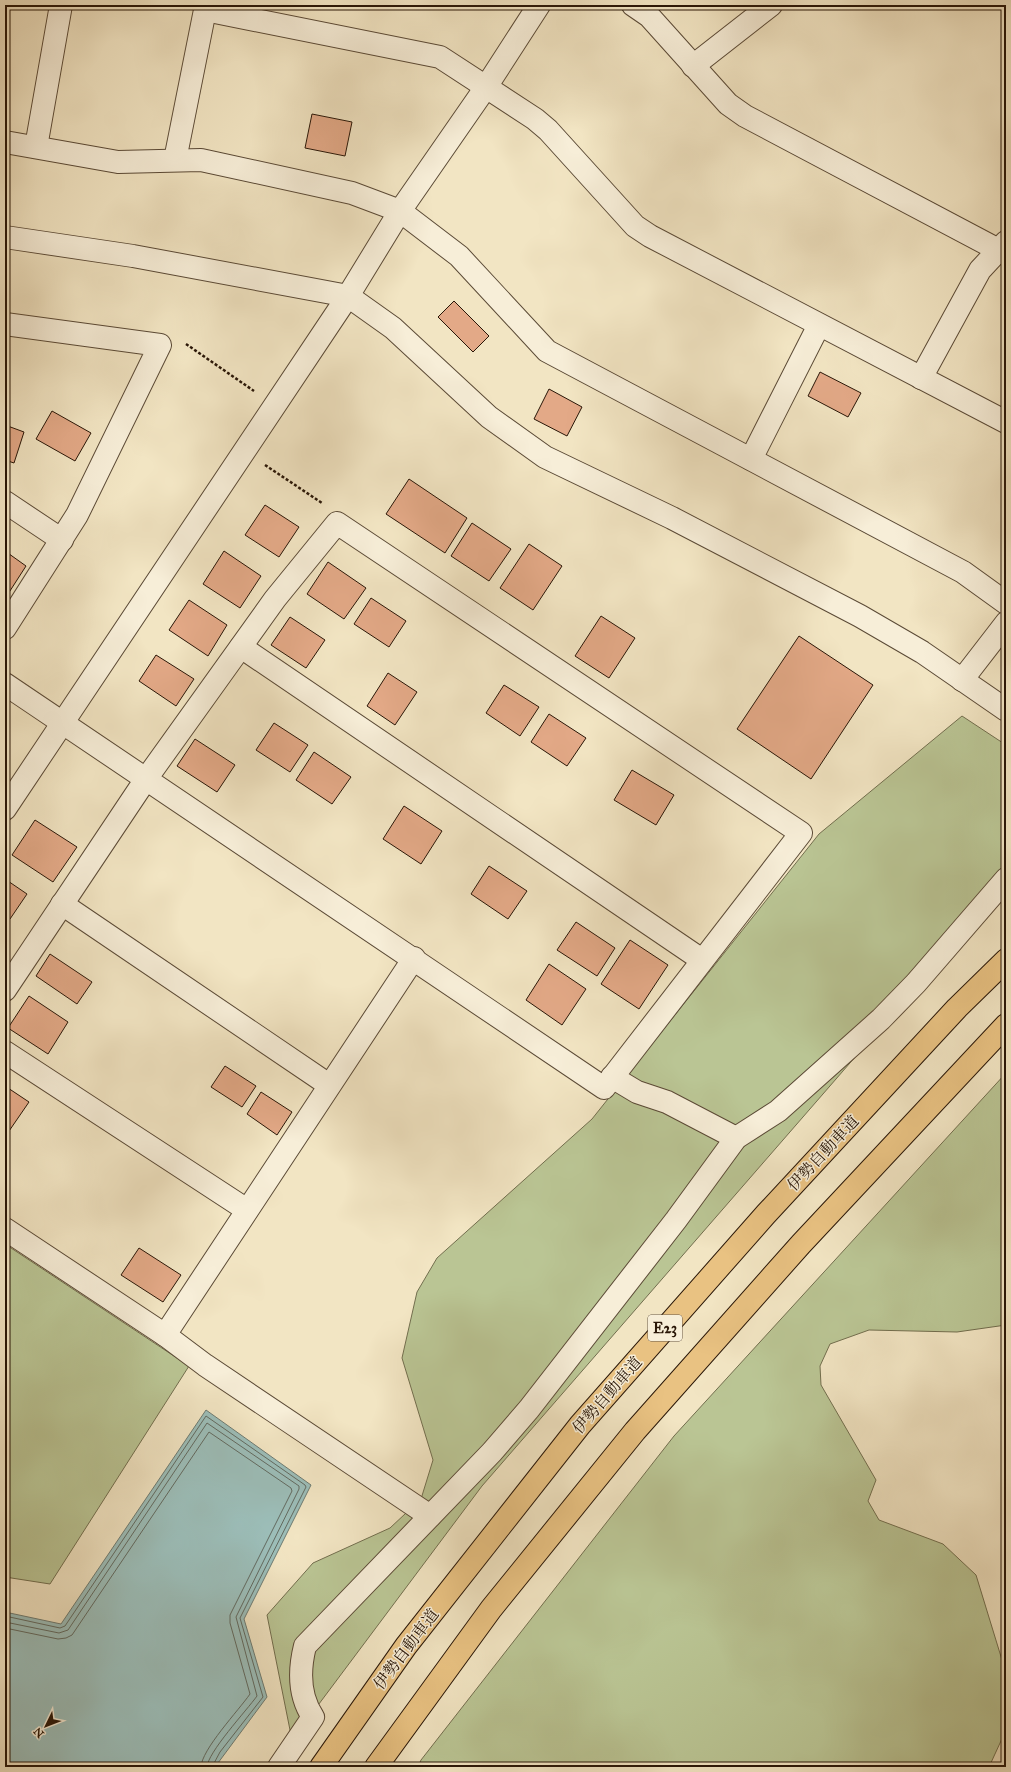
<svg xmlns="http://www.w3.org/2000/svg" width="1011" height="1772" font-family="'IM FELL Great Primer','Noto Serif JP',serif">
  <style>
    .green { fill: #bac594; stroke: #726e4e }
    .water { fill: #9cbeb9; stroke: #6e7b72 }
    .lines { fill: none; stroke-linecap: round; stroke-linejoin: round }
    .shore { stroke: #626a60; stroke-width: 1 }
    .building { fill: #e3a987; stroke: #291607 }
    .minor-casing { stroke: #5b4a36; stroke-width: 24 }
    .tertiary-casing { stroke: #5b4a36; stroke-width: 24 }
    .motorway-casing { stroke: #291607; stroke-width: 24 }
    .path { stroke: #291607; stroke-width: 2.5; stroke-dasharray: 3 2; stroke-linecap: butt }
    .minor { stroke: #f7eed8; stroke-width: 22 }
    .tertiary { stroke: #f7eed8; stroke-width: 22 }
    .motorway { stroke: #e9c282; stroke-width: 22 }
    .labels { text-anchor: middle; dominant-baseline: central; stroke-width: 3; stroke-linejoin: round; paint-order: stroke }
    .shield { fill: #f7eed8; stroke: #675746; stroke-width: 1 }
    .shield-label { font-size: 15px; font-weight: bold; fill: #291607 }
    .street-label { font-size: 16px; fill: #291607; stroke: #f7eed8 }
  </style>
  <rect width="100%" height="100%" fill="#f2e5c3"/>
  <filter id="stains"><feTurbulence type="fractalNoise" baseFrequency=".005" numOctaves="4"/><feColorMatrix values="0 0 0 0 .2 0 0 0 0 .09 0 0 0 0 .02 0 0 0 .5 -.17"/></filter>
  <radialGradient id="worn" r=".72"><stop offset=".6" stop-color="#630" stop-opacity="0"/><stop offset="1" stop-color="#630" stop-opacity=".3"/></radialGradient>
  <g class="green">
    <path d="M962,716l44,29v144l-16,13 -508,584 -190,254 -25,-125 46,-52 77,-35 31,-29 12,-39 -31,-102 15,-66 20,-34 155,-139 227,-285z"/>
    <path d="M1006,1073v252l-49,7 -88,-2 -39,14 -10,22 1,19 55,95 -8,21 11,19 64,24 33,31 30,98v57l-17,37h-571l3,-7 253,-324z"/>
    <path d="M5,1244l184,122 -139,218 -45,-7z"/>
  </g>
  <path class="water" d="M206,1410l105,75 -67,134 23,78 -52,70h-210v-155l56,12z"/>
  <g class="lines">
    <g class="shore">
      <path d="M5,1616l55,12 5,-2 141,-210 99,69 1,2 -66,131 23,79 -43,55 -8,15"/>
      <path d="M5,1622l54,11 9,-3 139,-207 92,63v3l-63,128 21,79c-10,14 -50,57 -50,71"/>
      <path d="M5,1628l53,11 8,-1 6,-3 137,-203 82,56 1,3 -62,124v8l20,71c-11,16 -49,56 -49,73"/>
    </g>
  </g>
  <g class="building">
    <path d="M312,114l40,8 -7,34 -40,-8z"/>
    <path d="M454,301l35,35 -16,16 -35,-35z"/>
    <path d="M820,372l41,21 -13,24 -40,-21z"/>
    <path d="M549,389l33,18 -15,29 -33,-17z"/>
    <path d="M52,411l39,22 -16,28 -39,-22z"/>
    <path d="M5,425l19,7 -10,31 -9,-3z"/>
    <path d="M409,479l58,39 -22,35 -59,-39z"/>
    <path d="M265,505l34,22 -20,30 -34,-22z"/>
    <path d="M472,523l39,26 -22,32 -38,-25z"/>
    <path d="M529,544l33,22 -29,44 -33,-22z"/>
    <path d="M5,551l21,15 -18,28 -3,-2z"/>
    <path d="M224,551l37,25 -21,32 -37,-24z"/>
    <path d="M328,562l38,26 -22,31 -37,-25z"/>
    <path d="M371,598l35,23 -17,26 -35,-23z"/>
    <path d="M189,600l38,25 -19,31 -39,-26z"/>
    <path d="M601,616l34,22 -26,40 -34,-22z"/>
    <path d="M290,617l35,23 -19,28 -35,-23z"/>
    <path d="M799,636l74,49 -62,94 -74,-50z"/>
    <path d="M156,655l38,24 -18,27 -37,-25z"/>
    <path d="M388,673l29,19 -22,33 -28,-19z"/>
    <path d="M504,685l35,22 -19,29 -34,-23z"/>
    <path d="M549,714l37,24 -19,28 -36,-24z"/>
    <path d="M274,723l34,22 -18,27 -34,-22z"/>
    <path d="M195,739l40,26 -18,27 -40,-26z"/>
    <path d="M314,752l37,25 -19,27 -36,-24z"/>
    <path d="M632,770l42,25 -18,30 -42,-25z"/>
    <path d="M404,806l38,25 -21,33 -38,-25z"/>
    <path d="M35,820l42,27 -24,35 -41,-27z"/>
    <path d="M489,866l38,25 -19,28 -37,-25z"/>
    <path d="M5,879l22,15 -17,25 -5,-3z"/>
    <path d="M576,922l39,26 -18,28 -40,-26z"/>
    <path d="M630,940l38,25 -29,44 -38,-25z"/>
    <path d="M50,954l42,28 -15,22 -41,-28z"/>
    <path d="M549,964l37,25 -24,36 -36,-25z"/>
    <path d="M29,996l39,26 -20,32 -40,-26z"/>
    <path d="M225,1066l31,20 -14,21 -31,-20z"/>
    <path d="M5,1086l24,16 -22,32 -2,-2z"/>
    <path d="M261,1092l31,20 -15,23 -30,-21z"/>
    <path d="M139,1248l42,27 -18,27 -42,-27z"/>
  </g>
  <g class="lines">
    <defs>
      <g id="minor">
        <path d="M633,5l16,11 79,88 17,12 261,138"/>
        <path d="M205,10l235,47 95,62 13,11 87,96 15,10 356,186"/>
        <path d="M693,66l78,-61"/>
        <path d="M5,142l113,20 83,-2 151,33 48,18 59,45 88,95 416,221 43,31"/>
        <path d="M36,147l25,-142"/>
        <path d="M175,160l31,-155"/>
        <path d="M5,237l128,19 215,40 45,32 96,89 56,40 127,61 188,98 62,36 84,58"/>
        <path d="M348,296l52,-85 86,-124 53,-82"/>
        <path d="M5,324l155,21 -83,170 -72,113"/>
        <path d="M921,378l59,-108 26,-28"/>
        <path d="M751,459l68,-134"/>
        <path d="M5,502l57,38"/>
        <path d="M241,647l461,313"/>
        <path d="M962,680l44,-57"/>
        <path d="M5,684l599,404 197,-255 -464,-310 -62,76 -129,180 -141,211"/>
        <path d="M62,904l267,181"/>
        <path d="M5,1052l242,158"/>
        <path d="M612,1077l25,15 30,10 69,36"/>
        <path d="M5,1229l160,106 40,30 225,151"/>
        <path d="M165,1335l249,-377"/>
        <path d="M279,1767l34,-50c-14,-21 -14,-47 -8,-71l187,-194 37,-43 147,-189 60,-82 42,-27 103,-92 35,-36 90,-104"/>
      </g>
      <path id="tertiary" d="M5,809l343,-513"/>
      <g id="motorway">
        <path d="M321,1767l85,-121 174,-221 186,-211 191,-206 49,-48"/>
        <path d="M376,1767l115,-158 144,-178 166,-187 205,-219"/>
      </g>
    </defs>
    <use href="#minor" class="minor-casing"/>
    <use href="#tertiary" class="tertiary-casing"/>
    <use href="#motorway" class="motorway-casing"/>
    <g class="path">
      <path d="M186,344l68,47"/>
      <path d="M265,465l57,38"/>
    </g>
    <use href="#minor" class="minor"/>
    <use href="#tertiary" class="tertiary"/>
    <use href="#motorway" class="motorway"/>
  </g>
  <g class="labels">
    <rect class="shield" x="648" y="1315" width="34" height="26" rx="3"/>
    <g class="shield-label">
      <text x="665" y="1328">E23</text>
    </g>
    <g class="street-label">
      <text transform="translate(823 1153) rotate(-47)">伊勢自動車道</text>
      <text transform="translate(607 1395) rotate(-49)">伊勢自動車道</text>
      <text transform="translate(406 1649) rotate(-53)">伊勢自動車道</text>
    </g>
  </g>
  <rect width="1011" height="1772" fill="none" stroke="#f2e5c3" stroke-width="20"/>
  <rect x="6" y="6" width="999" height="1760" fill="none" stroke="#291607" stroke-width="2"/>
  <rect x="10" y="10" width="991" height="1752" fill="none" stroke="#291607"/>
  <g transform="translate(46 1726) rotate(227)" stroke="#f7eed8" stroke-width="3" paint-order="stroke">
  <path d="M0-3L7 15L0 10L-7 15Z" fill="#291607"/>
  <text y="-6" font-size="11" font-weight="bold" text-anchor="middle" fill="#291607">N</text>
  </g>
  <rect width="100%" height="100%" filter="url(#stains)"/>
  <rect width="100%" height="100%" fill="url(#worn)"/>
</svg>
